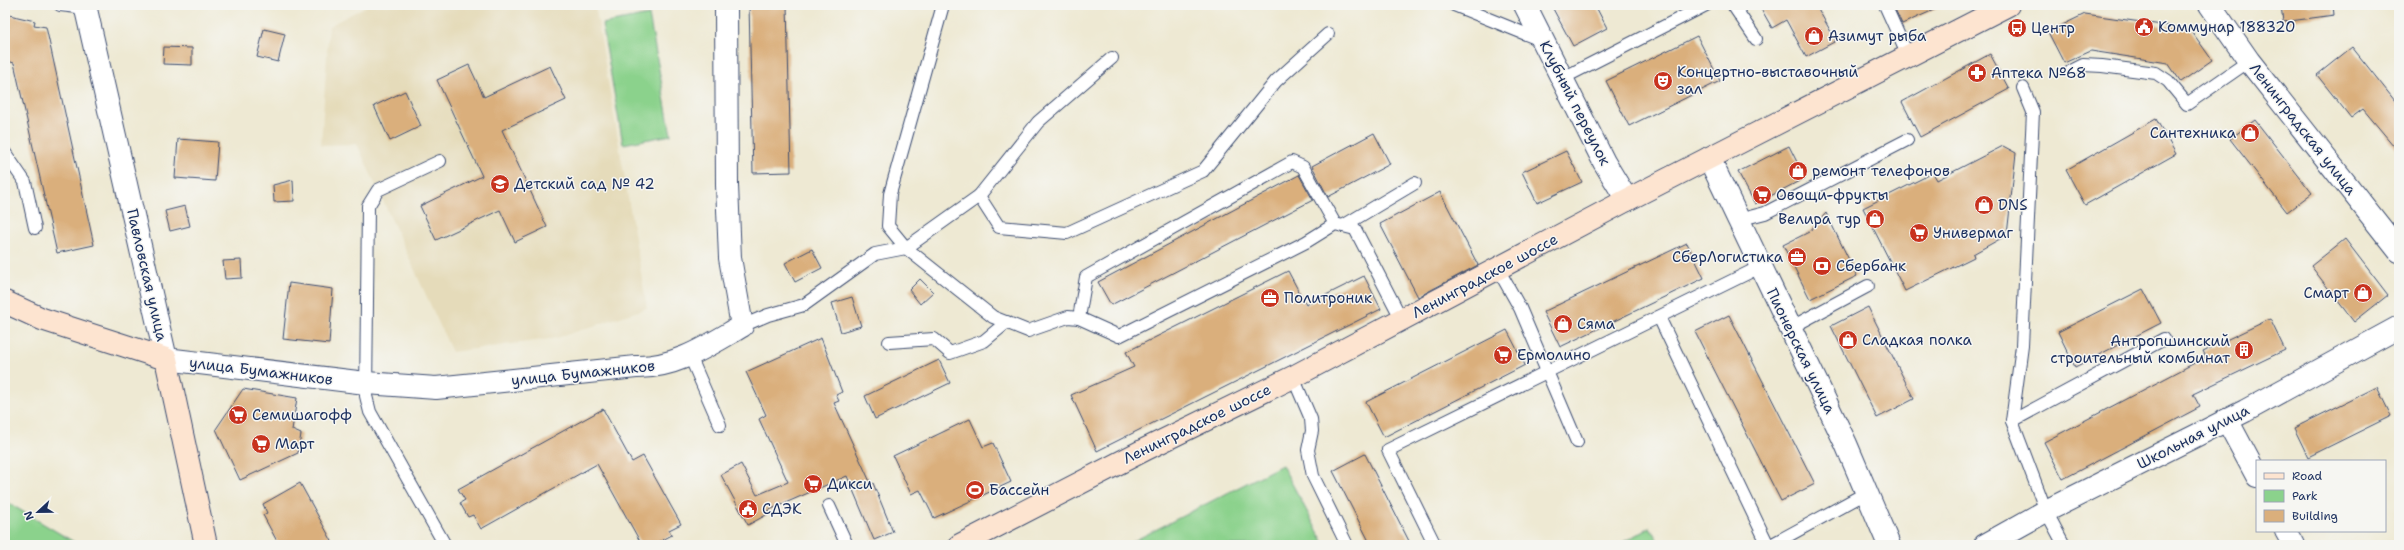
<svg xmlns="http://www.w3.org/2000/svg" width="2404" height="550" font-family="'Shantell Sans',sans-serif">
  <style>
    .built { fill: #e5dbba }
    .green { fill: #8bd28c; stroke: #538075 }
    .building { fill: #daaf7c }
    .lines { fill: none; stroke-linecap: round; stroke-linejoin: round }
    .lane-casing { stroke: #3b4b70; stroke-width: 14 }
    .street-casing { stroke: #3b4b70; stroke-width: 24 }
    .secondary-casing { stroke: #3b4b70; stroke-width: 24 }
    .lane { stroke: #fff; stroke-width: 12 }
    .street { stroke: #fff; stroke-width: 22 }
    .secondary { stroke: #fde4d0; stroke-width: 22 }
    .labels { text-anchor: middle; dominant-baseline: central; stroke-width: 3; stroke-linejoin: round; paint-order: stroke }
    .poi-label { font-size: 15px; fill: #1b2f5e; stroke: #f6f6f2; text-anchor: start }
    .street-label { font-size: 15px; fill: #1b2f5e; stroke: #f6f6f2 }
  </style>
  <rect width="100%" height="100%" fill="#f6f6f2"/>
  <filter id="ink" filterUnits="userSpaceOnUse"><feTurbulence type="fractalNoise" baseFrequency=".025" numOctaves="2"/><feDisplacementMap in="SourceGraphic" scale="8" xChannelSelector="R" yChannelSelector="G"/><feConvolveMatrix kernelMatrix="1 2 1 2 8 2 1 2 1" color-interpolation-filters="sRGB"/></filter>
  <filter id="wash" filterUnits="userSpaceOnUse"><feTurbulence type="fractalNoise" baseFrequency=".012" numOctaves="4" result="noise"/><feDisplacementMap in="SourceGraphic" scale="16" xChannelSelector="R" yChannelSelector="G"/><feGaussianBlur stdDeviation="0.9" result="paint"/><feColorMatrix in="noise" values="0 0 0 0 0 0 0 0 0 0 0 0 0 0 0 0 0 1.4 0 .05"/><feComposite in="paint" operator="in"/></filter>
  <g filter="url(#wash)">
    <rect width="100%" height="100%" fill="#eee9d3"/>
    <path class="built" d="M368,5h227l52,303 -90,30 -105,14 -95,-208 -36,1 8,-119z"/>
    <g class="green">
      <path d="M649,15l22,120 -48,9 -21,-120z"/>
      <path d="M1282,465l43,80h-199z"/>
      <path d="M5,501l74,44h-74z"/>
      <path d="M1650,527l10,18h-42z"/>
    </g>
    <g id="blocks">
      <g class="building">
        <path d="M749,5h38l4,167 -38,1z"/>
        <path d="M1551,5h44l12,23 -34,18z"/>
        <path d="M1759,5h57l20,36 -30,16 -20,-37 -14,8z"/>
        <path d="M1893,5h52l-43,19z"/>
        <path d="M2281,5h52l1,10 -51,7z"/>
        <path d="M5,14l30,7 -1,4 12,2 48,218 -37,8 -43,-190 -9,-3z"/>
        <path d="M2085,14l105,15 22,31 -31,22 -13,-19 -77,-12 -27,12 -16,-31z"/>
        <path d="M264,29l21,5 -7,28 -21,-5z"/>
        <path d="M1697,36l23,45 -91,45 -23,-45z"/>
        <path d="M164,47l28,1v17l-29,-1z"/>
        <path d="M2352,47l47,59v46l-36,-43 -12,9 -34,-43z"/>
        <path d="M1990,54l19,35 -89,48 -18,-35z"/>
        <path d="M469,65l15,32 66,-31 16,34 -64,30 45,97 -32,15 -15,-32 -64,30 -16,-34 62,-30 -45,-96z"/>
        <path d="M405,91l16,35 -31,15 -16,-35z"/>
        <path d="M2156,119l20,35 -91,51 -19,-35z"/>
        <path d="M2255,120l57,73 -25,19 -57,-73z"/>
        <path d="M1374,133l16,31 -62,33 -16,-31z"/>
        <path d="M178,139l40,3 -3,39 -40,-3z"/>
        <path d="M1789,146l16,32 -50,26 -17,-32z"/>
        <path d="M2003,146l13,7 -9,82 -34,19 1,3 -69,34 -42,-83 70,-35 4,7z"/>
        <path d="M1566,151l16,31 -45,21 -15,-31z"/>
        <path d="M1299,175l14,25 -202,105 -13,-23z"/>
        <path d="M293,180l1,21 -20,1 -1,-17z"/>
        <path d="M1440,192l38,73 -60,32 -38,-73z"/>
        <path d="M185,206l5,20 -20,5 -5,-20z"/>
        <path d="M1826,213l31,63 -47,23 -27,-54 26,-13z"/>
        <path d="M2345,239l43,56 -34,27 -43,-56z"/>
        <path d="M1687,243l17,35 -144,69 -17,-35z"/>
        <path d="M812,249l10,19 -27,14 -10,-19z"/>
        <path d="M241,260l1,18 -17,1 -2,-18z"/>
        <path d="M1288,271l18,34 58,-29 17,33 -284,142 -26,-56 63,-28 -8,-15z"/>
        <path d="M920,279l13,13 -13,12 -11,-14z"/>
        <path d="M289,283l44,6 -4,55 -46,-5z"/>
        <path d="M2143,289l18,34 -86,44 -17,-35z"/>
        <path d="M852,297l9,29 -20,6 -9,-29z"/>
        <path d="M1868,307l46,92 -37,19 -46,-92z"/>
        <path d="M1729,315l86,169 -34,17 -86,-169z"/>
        <path d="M2270,319l15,31 -92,44 7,13 -137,72 -19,-37 162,-85 -3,-6z"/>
        <path d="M1507,330l18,35 -141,72 -18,-35z"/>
        <path d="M821,338l21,54 -6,3 3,6 -5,2 37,81 2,-1 20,49 -19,8 -27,-64 -80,35 1,3 -20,11 -27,-50 20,-11 16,31 31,-13 -29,-63 7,-4 -20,-43z"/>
        <path d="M939,360l11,23 -75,36 -10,-23z"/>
        <path d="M2377,387l14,29 -83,41 -14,-29z"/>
        <path d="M243,389l54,9 -5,32 9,4 -3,19 -58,27 -24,-51z"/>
        <path d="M603,409l29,53 11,-6 38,68 -12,6 3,5 -19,10h-11l-45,-81 -116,65 -8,-14 -5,2 -8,-14 5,-3 -7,-11z"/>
        <path d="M970,419l13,28 10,-4 18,39 -77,36 -14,-28 -9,4 -18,-38z"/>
        <path d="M1365,454l46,91h-40l-38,-74z"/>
        <path d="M300,483l34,62h-55l-16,-30 4,-2 -4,-9z"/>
      </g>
    </g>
  </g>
  <g filter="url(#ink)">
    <use href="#blocks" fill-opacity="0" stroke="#3b4b70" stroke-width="1"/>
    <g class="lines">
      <defs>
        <g id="lane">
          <path d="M60,5l26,3"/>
          <path d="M943,5l-53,189 -2,32 18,22 87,69 35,14 40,-14 11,1 40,18 187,-94 29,-18 20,5 47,91"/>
          <path d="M1454,5l89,36"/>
          <path d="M1733,5l23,34"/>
          <path d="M1885,5l23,51"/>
          <path d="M2071,71l12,-6 19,1 54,7 12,8 19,23 62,-43"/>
          <path d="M1563,78l143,-73"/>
          <path d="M5,153l20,29 10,46"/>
          <path d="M440,161l-62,29 -10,16 -2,190 4,16 75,133"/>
          <path d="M979,196l59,-74 74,-64"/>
          <path d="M1738,220l27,-7 142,-73"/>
          <path d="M1343,226l72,-43"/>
          <path d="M1498,269l22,39 57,134"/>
          <path d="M1659,317l109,228"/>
          <path d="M1079,318l7,-41 206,-115 11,5 32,57"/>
          <path d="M742,326l26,-11 36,-10 71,-51 31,-6 73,-52 20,31 68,6 136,-62 73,-90 52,-47"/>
          <path d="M1790,328l78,-42"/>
          <path d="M889,342l45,-3 16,14 34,-12 23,-19"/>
          <path d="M690,356l30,69"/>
          <path d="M1293,377l18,42 1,12 -4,19 5,26 34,69"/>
          <path d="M2012,421l10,-75 11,-234 -10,-24"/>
          <path d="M829,506l18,39"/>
          <path d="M1435,545l-47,-95 372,-183"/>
          <path d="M1771,545l97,-53"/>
          <path d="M2064,545l-18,-34 -34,-90 152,-82"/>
        </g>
        <g id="street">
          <path d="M85,5l81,354 200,24 70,5 200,-21c40,1 73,-22 106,-41l-12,-68 -3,-73 -1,-180"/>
          <path d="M1525,5l79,157 23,38"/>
          <path d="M2210,5l39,56 150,190"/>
          <path d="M1709,158l137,286 43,101"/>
          <path d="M2227,420l30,56"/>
          <path d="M2286,531l8,14"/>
          <path d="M1985,545l61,-34 199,-100 154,-84"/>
        </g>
        <g id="secondary">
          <path d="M5,302l37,17 124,40 40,186"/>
          <path d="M960,545l186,-96 147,-72 334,-177 381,-195"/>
        </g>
      </defs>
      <use href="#lane" class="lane-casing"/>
      <use href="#street" class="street-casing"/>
      <use href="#secondary" class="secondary-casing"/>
      <use href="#lane" class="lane"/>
      <use href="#street" class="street"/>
      <use href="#secondary" class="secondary"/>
    </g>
  </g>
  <defs>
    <symbol id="civic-disc" viewBox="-11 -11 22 22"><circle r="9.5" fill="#c8321e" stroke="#f6f6f2"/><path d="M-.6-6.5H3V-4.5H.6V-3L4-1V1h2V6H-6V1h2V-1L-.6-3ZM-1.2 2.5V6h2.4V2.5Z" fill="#fff"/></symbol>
    <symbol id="bus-disc" viewBox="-11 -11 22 22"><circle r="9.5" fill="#c8321e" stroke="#f6f6f2"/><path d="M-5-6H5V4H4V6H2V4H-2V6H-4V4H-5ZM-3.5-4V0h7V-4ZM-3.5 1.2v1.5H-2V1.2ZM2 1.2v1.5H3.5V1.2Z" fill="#fff"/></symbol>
    <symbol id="shop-disc" viewBox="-11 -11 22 22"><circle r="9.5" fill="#c8321e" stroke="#f6f6f2"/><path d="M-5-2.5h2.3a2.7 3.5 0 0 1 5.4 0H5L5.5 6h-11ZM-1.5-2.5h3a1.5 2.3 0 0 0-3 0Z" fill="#fff"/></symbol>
    <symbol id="pharmacy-disc" viewBox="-11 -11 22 22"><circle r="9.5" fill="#c8321e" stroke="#f6f6f2"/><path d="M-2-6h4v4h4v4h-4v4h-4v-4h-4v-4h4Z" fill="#fff"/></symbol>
    <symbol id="theatre-disc" viewBox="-11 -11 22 22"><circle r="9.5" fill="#c8321e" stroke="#f6f6f2"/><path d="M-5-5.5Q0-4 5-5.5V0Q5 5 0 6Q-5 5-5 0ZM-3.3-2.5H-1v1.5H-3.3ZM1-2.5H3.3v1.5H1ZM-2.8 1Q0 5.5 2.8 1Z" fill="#fff"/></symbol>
    <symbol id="school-disc" viewBox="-11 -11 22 22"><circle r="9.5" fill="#c8321e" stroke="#f6f6f2"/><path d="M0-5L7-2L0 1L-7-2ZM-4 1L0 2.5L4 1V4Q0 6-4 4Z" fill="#fff"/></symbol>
    <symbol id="supermarket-disc" viewBox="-11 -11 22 22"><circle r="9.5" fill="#c8321e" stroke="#f6f6f2"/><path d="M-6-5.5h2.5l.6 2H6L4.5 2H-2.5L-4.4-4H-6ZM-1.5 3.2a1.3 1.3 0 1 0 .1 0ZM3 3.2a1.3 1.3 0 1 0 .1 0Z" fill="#fff"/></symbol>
    <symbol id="office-disc" viewBox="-11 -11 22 22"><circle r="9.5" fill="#c8321e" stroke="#f6f6f2"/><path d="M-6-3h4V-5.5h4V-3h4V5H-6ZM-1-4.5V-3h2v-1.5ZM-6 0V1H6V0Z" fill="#fff"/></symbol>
    <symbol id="bank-disc" viewBox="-11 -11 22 22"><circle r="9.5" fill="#c8321e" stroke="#f6f6f2"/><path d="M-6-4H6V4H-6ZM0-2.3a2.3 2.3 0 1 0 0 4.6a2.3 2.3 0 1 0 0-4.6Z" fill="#fff"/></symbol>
    <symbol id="building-disc" viewBox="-11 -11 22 22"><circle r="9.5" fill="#c8321e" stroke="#f6f6f2"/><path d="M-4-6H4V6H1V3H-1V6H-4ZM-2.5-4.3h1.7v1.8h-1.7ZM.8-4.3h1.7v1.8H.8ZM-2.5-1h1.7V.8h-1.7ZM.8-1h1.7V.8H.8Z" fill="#fff"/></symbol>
    <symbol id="stadium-disc" viewBox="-11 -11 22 22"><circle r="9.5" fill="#c8321e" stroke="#f6f6f2"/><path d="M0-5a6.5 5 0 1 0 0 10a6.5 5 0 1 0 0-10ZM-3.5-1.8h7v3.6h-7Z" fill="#fff"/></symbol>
  </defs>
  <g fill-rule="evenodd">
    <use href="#civic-disc" x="2133" y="16" width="22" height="22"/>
    <use href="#bus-disc" x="2006" y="17" width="22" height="22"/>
    <use href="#shop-disc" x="1803" y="25" width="22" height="22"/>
    <use href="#pharmacy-disc" x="1966" y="62" width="22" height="22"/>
    <use href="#theatre-disc" x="1652" y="70" width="22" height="22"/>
    <use href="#shop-disc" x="2239" y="122" width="22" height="22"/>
    <use href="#shop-disc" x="1787" y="160" width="22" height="22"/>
    <use href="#school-disc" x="489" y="173" width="22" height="22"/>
    <use href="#supermarket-disc" x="1751" y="184" width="22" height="22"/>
    <use href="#shop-disc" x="1973" y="194" width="22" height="22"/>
    <use href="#shop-disc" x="1864" y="208" width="22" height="22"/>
    <use href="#supermarket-disc" x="1908" y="222" width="22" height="22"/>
    <use href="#office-disc" x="1786" y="246" width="22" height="22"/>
    <use href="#bank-disc" x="1811" y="255" width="22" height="22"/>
    <use href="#shop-disc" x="2352" y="282" width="22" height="22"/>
    <use href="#office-disc" x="1259" y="287" width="22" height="22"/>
    <use href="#shop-disc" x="1552" y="313" width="22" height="22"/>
    <use href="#shop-disc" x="1837" y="329" width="22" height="22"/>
    <use href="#building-disc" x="2233" y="339" width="22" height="22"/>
    <use href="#supermarket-disc" x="1492" y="344" width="22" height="22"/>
    <use href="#supermarket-disc" x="227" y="404" width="22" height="22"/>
    <use href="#supermarket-disc" x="250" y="433" width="22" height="22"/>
    <use href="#supermarket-disc" x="802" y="473" width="22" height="22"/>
    <use href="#stadium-disc" x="964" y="479" width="22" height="22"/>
    <use href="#civic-disc" x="737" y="498" width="22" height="22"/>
  </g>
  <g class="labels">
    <g class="poi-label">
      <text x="2158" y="27">Коммунар 188320</text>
      <text x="2031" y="28">Центр</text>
      <text x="1828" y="36">Азимут рыба</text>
      <text x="1677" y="72">Концертно-выставочный<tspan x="1677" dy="17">зал</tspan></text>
      <text x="1991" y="73">Аптека №68</text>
      <text x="2236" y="133" text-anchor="end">Сантехника</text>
      <text x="1812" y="171">ремонт телефонов</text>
      <text x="514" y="184">Детский сад № 42</text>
      <text x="1776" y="195">Овощи-фрукты</text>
      <text x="1998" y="205">DNS</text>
      <text x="1861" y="219" text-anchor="end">Велира тур</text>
      <text x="1933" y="233">Универмаг</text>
      <text x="1783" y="257" text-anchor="end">СберЛогистика</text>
      <text x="1836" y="266">Сбербанк</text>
      <text x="2349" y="293" text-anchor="end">Смарт</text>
      <text x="1284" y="298">Политроник</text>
      <text x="1577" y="324">Сяма</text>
      <text x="1862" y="340">Сладкая полка</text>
      <text x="2230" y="341" text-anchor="end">Антропшинский<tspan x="2230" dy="17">строительный комбинат</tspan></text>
      <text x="1517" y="355">Ермолино</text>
      <text x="252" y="415">Семишагофф</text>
      <text x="275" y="444">Март</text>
      <text x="827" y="484">Дикси</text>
      <text x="989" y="490">Бассейн</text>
      <text x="762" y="509">СДЭК</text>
    </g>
    <g class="street-label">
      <text transform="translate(1575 103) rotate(63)">Клубный переулок</text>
      <text transform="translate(2303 129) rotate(52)">Ленинградская улица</text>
      <text transform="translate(147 275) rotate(77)">Павловская улица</text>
      <text transform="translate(1485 276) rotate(-28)">Ленинградское шоссе</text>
      <text transform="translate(1801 351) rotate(64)">Пионерская улица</text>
      <text transform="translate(261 371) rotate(7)">улица Бумажников</text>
      <text transform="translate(583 373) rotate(-6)">улица Бумажников</text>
      <text transform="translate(1197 424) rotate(-26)">Ленинградское шоссе</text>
      <text transform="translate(2193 437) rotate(-27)">Школьная улица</text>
    </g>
  </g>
  <rect width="2404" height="550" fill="none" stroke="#f6f6f2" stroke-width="20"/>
  <rect x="2256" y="460" width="130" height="72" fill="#f6f6f2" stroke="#9ea6b7"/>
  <rect x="2264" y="473" width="20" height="6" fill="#fde4d0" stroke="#9ea6b7"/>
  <text x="2292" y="480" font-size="12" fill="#1b2f5e">Road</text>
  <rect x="2264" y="490" width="20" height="12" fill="#8bd28c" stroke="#9ea6b7"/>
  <text x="2292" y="500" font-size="12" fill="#1b2f5e">Park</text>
  <rect x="2264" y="510" width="20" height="12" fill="#daaf7c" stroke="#9ea6b7"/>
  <text x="2292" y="520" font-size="12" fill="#1b2f5e">Building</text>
  <g transform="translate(38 512) rotate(248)" stroke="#f6f6f2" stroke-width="3" paint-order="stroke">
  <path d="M0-3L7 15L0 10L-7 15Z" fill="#1b2f5e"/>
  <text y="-6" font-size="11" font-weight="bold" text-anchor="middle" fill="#1b2f5e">N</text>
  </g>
</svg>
